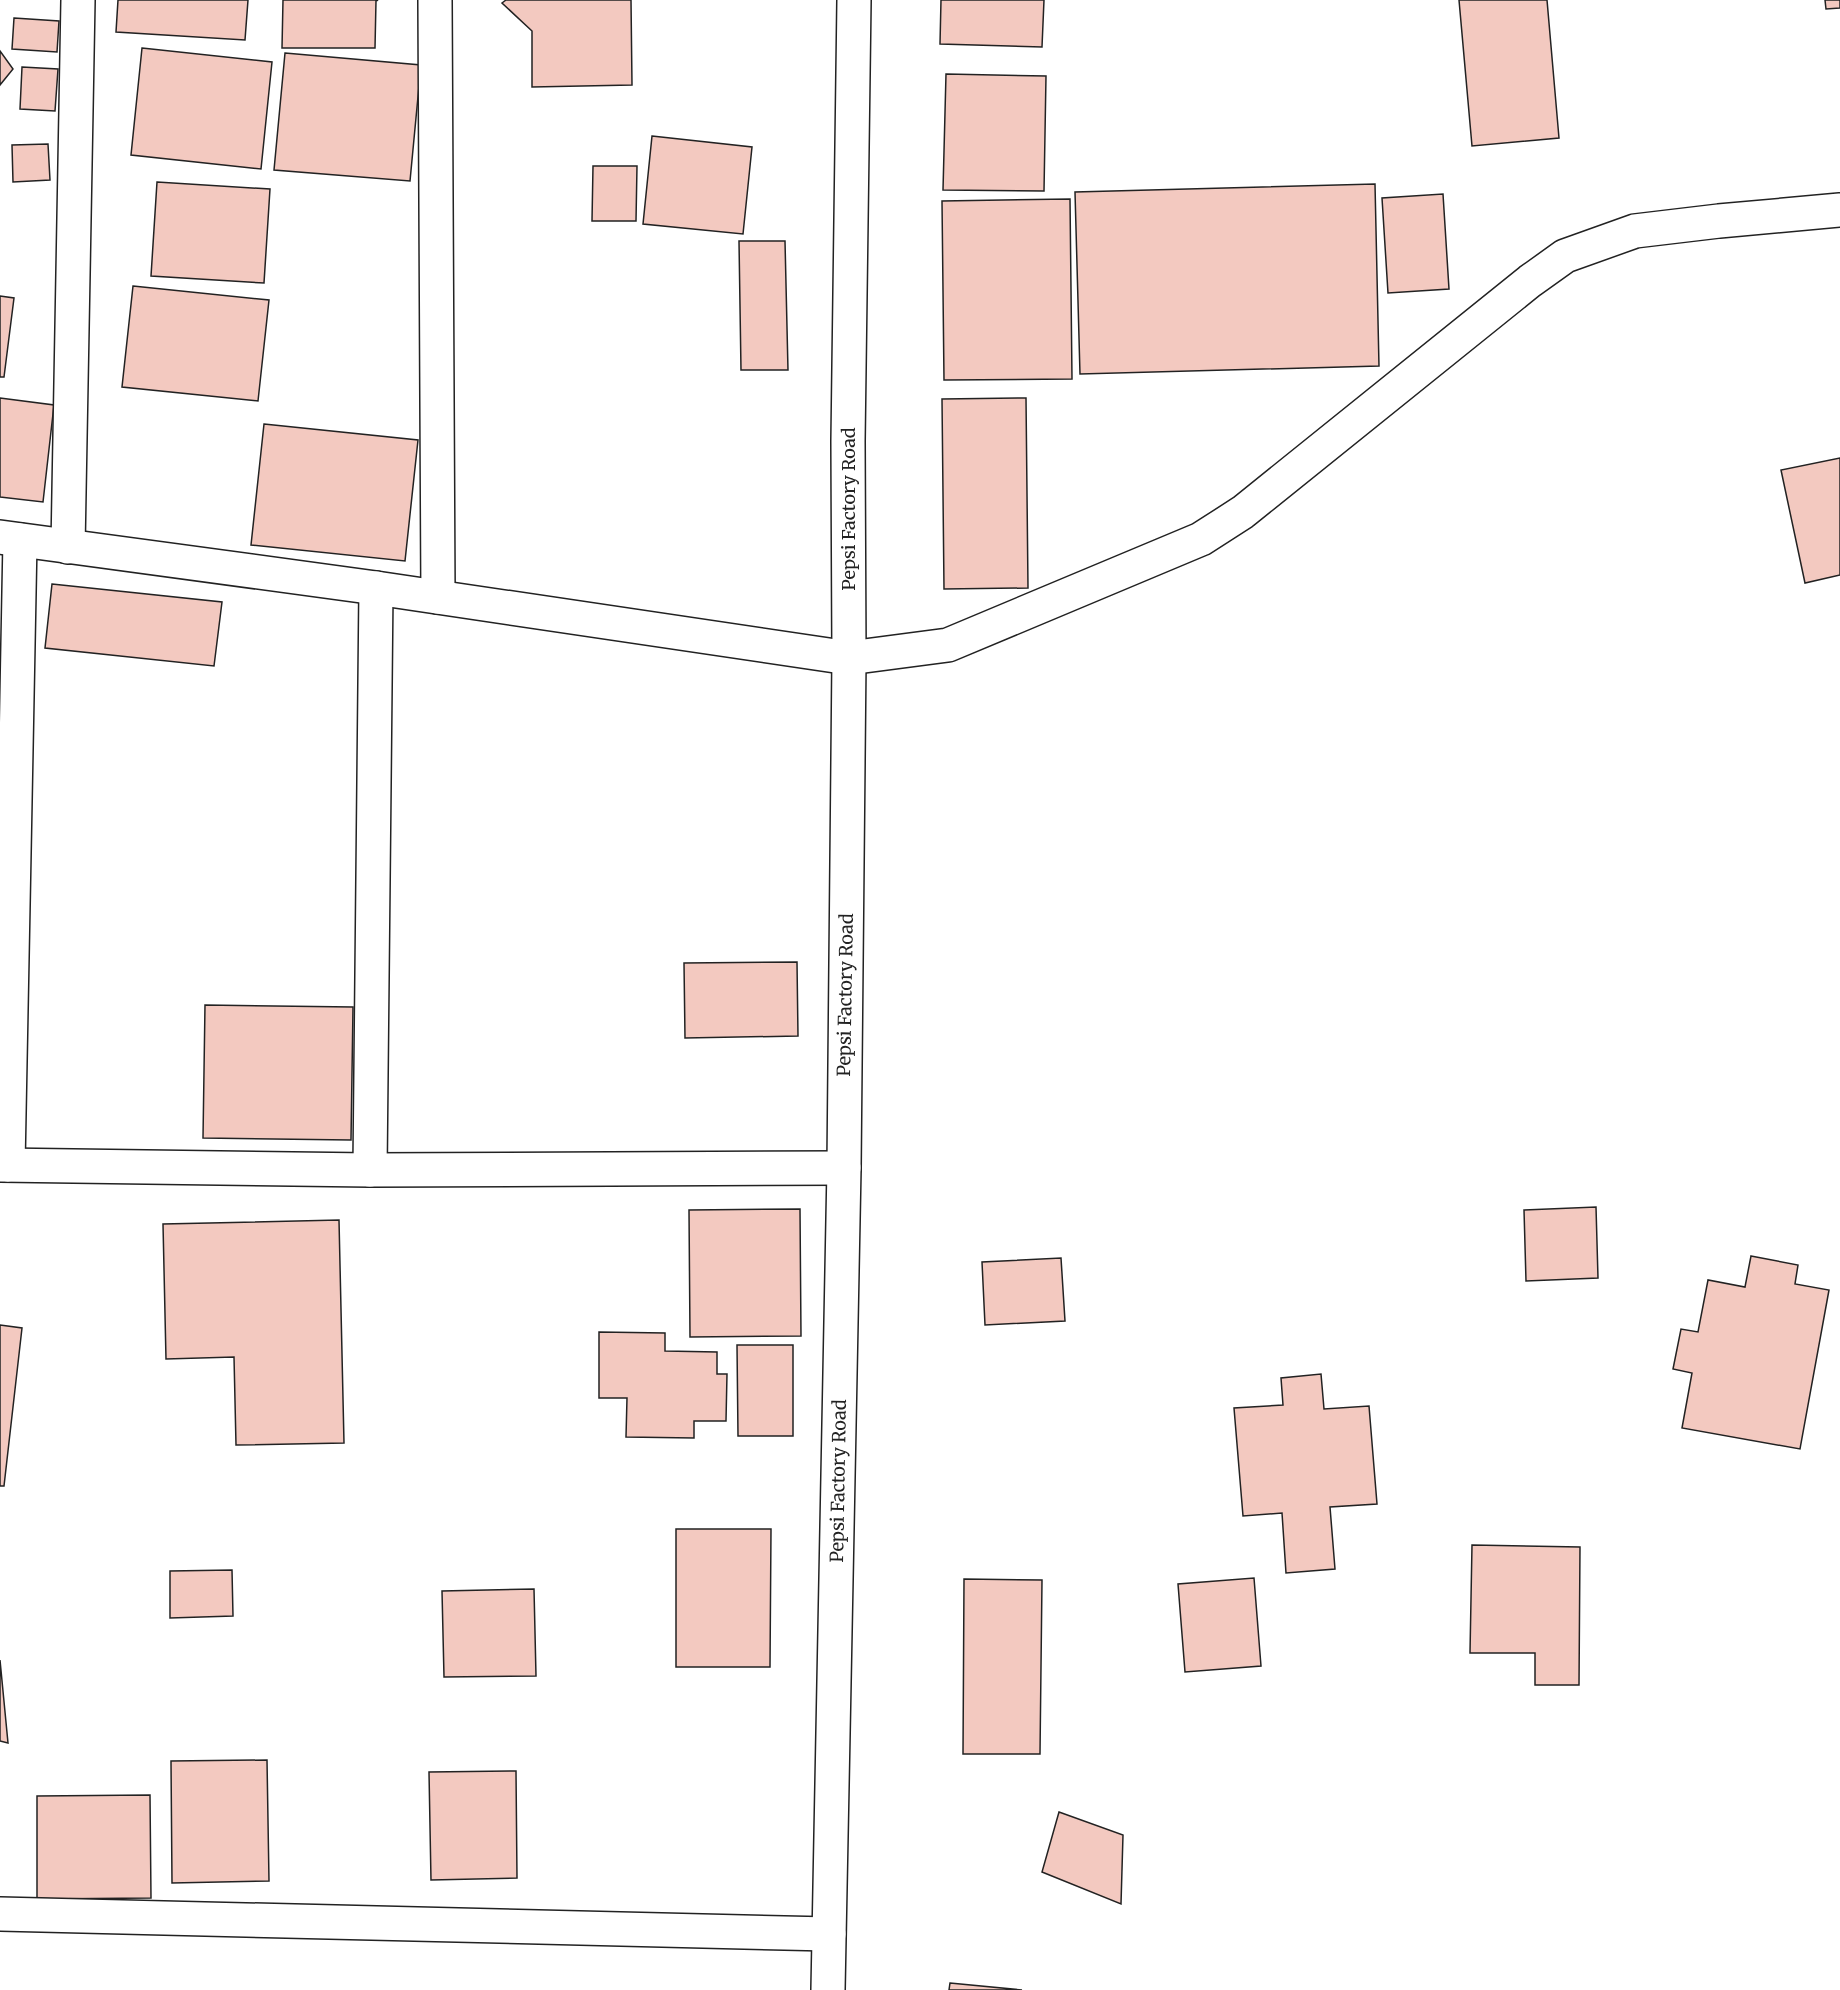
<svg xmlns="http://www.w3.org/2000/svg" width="1840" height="1990" font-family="Merriweather,serif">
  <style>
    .building { fill: #f3c9c0; stroke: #222; stroke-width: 1.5 }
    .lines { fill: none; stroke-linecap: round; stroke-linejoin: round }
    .minor-casing { stroke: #222; stroke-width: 36 }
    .secondary-casing { stroke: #222; stroke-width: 36 }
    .minor { stroke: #fff; stroke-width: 33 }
    .secondary { stroke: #fff; stroke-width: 33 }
    .labels { text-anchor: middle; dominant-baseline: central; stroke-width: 4.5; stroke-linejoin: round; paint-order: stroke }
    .street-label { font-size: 18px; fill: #222; stroke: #fff }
  </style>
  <rect width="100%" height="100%" fill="#fff"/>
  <g class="building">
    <path d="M118,0h130l-3,40 -129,-8z"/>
    <path d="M283,0h95l-2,1 -1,47h-93z"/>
    <path d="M506,0h125l1,85 -100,2v-56l-30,-28z"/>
    <path d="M941,0h103l-2,47 -102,-3z"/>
    <path d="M1459,0h88l12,138 -87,8z"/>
    <path d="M1825,0h15v8l-14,1z"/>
    <path d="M14,18l45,3 -2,31 -45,-3z"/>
    <path d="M142,48l130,14 -11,107 -130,-14z"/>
    <path d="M0,51l13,18 -13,16z"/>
    <path d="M285,53l136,12 -11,116 -136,-11z"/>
    <path d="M22,67l36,2 -3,42 -35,-2z"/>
    <path d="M946,74l100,2 -2,115 -101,-1z"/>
    <path d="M652,136l100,11 -9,87 -100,-10z"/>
    <path d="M48,144l2,36 -37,2 -1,-37z"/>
    <path d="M593,166h44l-1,55h-44z"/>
    <path d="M157,182l113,7 -6,94 -113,-7z"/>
    <path d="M1375,184l4,182 -299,8 -5,-182z"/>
    <path d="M1443,194l6,95 -61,4 -6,-95z"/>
    <path d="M1070,199l2,180 -128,1 -2,-179z"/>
    <path d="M739,241h46l3,129h-47z"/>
    <path d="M133,286l136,14 -11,101 -136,-14z"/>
    <path d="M0,296l14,2 -10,79h-4z"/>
    <path d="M0,398l54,7 -11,97 -43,-5z"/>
    <path d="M1026,398l2,190 -84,1 -2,-190z"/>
    <path d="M264,424l154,16 -13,121 -154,-16z"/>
    <path d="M1840,458v117l-35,8 -24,-113z"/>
    <path d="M52,584l170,18 -8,64 -169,-18z"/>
    <path d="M797,962l1,74 -113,2 -1,-75z"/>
    <path d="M205,1005l148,2 -2,133 -148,-2z"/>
    <path d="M1596,1207l2,71 -72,3 -2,-71z"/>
    <path d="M800,1209l1,127 -111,1 -1,-127z"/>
    <path d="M339,1220l5,223 -108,2 -2,-88 -68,2 -3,-135z"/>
    <path d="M1751,1256l47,9 -3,19 34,6 -29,159 -118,-21 10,-55 -19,-4 8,-40 17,3 10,-52 37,7z"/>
    <path d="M1061,1258l4,63 -80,4 -3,-63z"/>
    <path d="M0,1325l22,3 -18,158h-4z"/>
    <path d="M599,1332l66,1v18l52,1v22h10l-1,47h-32v17l-68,-1 1,-39h-28z"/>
    <path d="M737,1345h56v91h-55z"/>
    <path d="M1321,1374l3,35 45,-3 8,98 -47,3 5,62 -49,4 -4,-60 -39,3 -9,-108 49,-3 -2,-27z"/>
    <path d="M676,1529h95l-1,138h-94z"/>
    <path d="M1472,1545l108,2 -1,138h-44v-32h-65z"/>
    <path d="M232,1570l1,46 -63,2v-47z"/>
    <path d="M1254,1578l7,88 -76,6 -7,-88z"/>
    <path d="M964,1579l78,1 -2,174h-77z"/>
    <path d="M534,1589l2,87 -92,1 -2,-86z"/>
    <path d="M0,1660l8,83 -8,-2z"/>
    <path d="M267,1760l2,121 -97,2 -1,-122z"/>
    <path d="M516,1771l1,107 -86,2 -2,-108z"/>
    <path d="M150,1795l1,103 -114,1v-103z"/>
    <path d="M1059,1812l64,23 -2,69 -79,-32z"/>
    <path d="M950,1983l72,7h-73z"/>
  </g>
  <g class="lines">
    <defs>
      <g id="minor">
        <path d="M435,0l3,597"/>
        <path d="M0,537l376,51 473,70 99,-13 253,-106 42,-27 287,-231 35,-25 70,-25 84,-10 121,-11"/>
        <path d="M68,547l10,-547"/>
        <path d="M0,1165l370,5 474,-2"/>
        <path d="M8,1165l12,-625"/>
        <path d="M370,1170l6,-582"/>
        <path d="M0,1914l829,20"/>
      </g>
      <path id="secondary" d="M828,1990l16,-822 5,-510 -1,-217 6,-441"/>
    </defs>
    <use href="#minor" class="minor-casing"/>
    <use href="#secondary" class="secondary-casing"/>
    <use href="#minor" class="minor"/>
    <use href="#secondary" class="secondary"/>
  </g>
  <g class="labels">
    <g class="street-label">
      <text transform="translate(848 509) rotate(-90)">Pepsi Factory Road</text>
      <text transform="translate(845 995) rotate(-89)">Pepsi Factory Road</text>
      <text transform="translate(838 1481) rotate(-89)">Pepsi Factory Road</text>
    </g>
  </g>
</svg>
